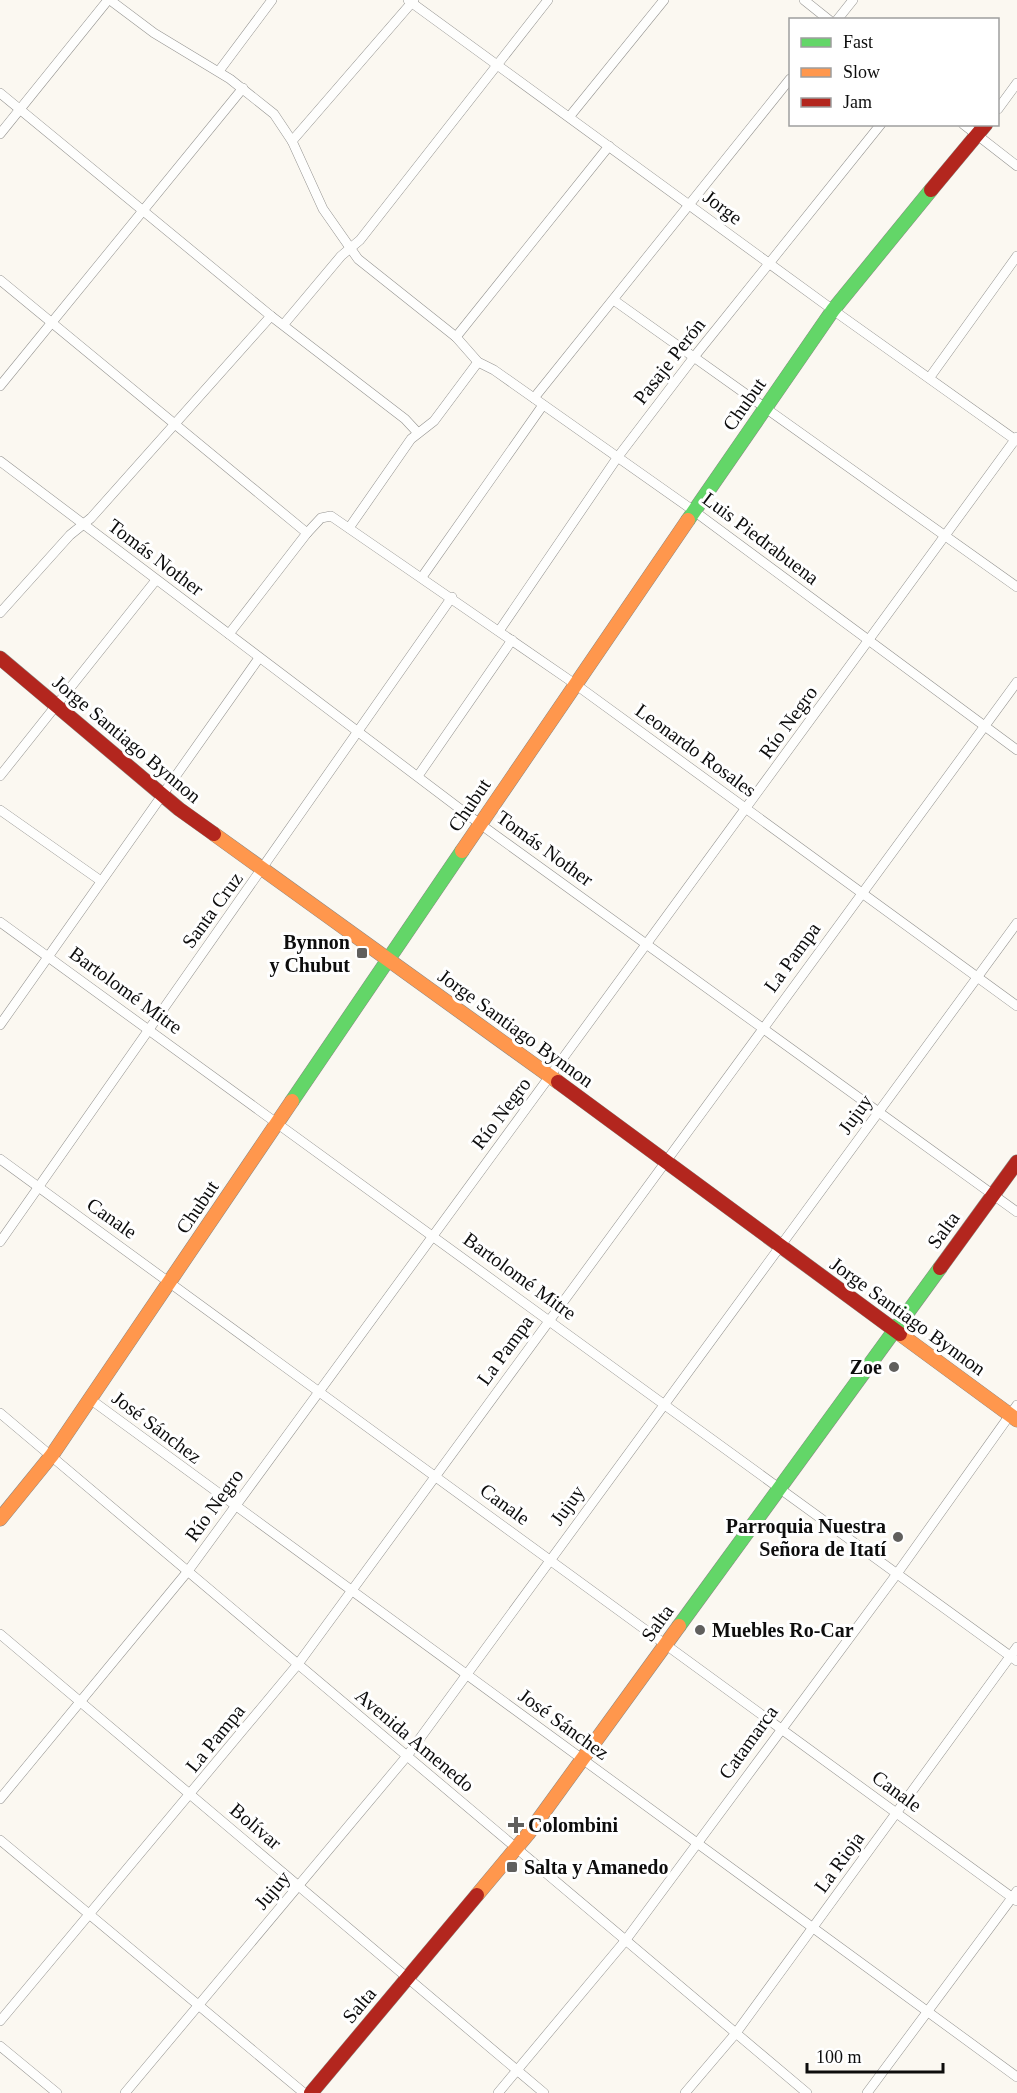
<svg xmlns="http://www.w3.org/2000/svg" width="1017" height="2093" font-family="Georgia,serif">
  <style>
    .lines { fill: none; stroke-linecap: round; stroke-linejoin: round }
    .street-casing { stroke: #949390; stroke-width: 10 }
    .fast-casing { stroke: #8b8986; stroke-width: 15 }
    .slow-casing { stroke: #8b8986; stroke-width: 15 }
    .jam-casing { stroke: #8b8986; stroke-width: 15 }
    .street { stroke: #fefefd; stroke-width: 9 }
    .fast { stroke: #63d668; stroke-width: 14 }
    .slow { stroke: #ff974d; stroke-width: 14 }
    .jam { stroke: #b3261e; stroke-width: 14 }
    .poi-dot { fill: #605f5d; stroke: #fff; stroke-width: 2 }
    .labels { text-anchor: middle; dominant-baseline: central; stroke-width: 6; stroke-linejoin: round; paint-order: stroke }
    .street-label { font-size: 20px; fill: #0d0d0d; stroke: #fff }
    .poi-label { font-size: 20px; font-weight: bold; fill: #0d0d0d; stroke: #fff; text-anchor: end }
  </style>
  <rect width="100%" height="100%" fill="#fbf8f1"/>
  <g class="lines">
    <defs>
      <g id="street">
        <path d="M110,0l44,33 76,46 44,35 18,27 31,68 35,50 98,78 22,25 16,8 200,141 323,239"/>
        <path d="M408,0l425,310 184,131"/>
        <path d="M804,0l25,20"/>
        <path d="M837,20l16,-20"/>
        <path d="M219,71l53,-71"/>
        <path d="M0,93l271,223 134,103 13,14"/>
        <path d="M998,109l19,-26"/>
        <path d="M570,116l94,-116"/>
        <path d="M963,124l54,42"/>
        <path d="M0,134l108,-134"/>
        <path d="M292,141l122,-141"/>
        <path d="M0,280l307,253"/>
        <path d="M615,301l402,286"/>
        <path d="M284,324l57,-68 19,-16 188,-240"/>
        <path d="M456,337l153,-191"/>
        <path d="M930,377l87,-121"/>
        <path d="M0,386l243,-298"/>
        <path d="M534,398l256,-319"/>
        <path d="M0,461l480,363 537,388"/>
        <path d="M349,528l62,-89 23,-18 44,-59"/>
        <path d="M422,577l121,-172"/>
        <path d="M0,613l70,-78 21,-17 180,-202"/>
        <path d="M499,631l118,-173 77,-101 187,-233"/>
        <path d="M229,634l78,-101 14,-15 10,-2 244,168 442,322"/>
        <path d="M0,776l156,-196"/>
        <path d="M418,776l94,-136"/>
        <path d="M0,810l101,71"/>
        <path d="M0,922l1017,739"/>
        <path d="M0,1025l259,-367"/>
        <path d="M0,1159l1017,742"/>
        <path d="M0,1242l452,-645"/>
        <path d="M90,1399l927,678"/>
        <path d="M0,1413l807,680"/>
        <path d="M0,1634l544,459"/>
        <path d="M0,1799l188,-228 829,-1134"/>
        <path d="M0,1840l304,253"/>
        <path d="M0,2021l298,-357 719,-982"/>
        <path d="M0,2046l57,47"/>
        <path d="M125,2093l282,-337 610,-833"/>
        <path d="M498,2093l127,-152 271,-366 121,-170"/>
        <path d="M685,2093l51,-60 281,-386"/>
        <path d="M867,2093l150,-202"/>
      </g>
      <g id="fast">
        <path d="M688,520l145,-210 98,-120"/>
        <path d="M292,1101l170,-250"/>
        <path d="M679,1626l261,-358"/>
      </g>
      <g id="slow">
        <path d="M214,834l344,248"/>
        <path d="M462,851l226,-331"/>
        <path d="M900,1334l117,86"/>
        <path d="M0,1519l52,-64 240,-354"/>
        <path d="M477,1895l51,-61 151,-208"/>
      </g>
      <g id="jam">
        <path d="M931,190l55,-66"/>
        <path d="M0,658l179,151 35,25"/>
        <path d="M558,1082l342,252"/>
        <path d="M940,1268l77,-106"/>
        <path d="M311,2093l166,-198"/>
      </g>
    </defs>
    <use href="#street" class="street-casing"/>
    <use href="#fast" class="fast-casing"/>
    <use href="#slow" class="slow-casing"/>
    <use href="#jam" class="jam-casing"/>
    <use href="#street" class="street"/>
    <use href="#fast" class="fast"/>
    <use href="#slow" class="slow"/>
    <use href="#jam" class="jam"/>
  </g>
  <g class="poi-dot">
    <rect x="356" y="947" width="12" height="12" rx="3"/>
    <circle cx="894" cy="1367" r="6"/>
    <circle cx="898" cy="1537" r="6"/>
    <circle cx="700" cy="1630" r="6"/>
    <path d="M513 1816h6v6h6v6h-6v6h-6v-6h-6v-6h6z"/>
    <rect x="506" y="1861" width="12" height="12" rx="3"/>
  </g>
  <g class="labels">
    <g class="street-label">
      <text transform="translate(723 207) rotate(37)">Jorge</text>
      <text transform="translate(669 361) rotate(-52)">Pasaje Perón</text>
      <text transform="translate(744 404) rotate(-55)">Chubut</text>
      <text transform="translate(761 538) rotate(37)">Luis Piedrabuena</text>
      <text transform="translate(156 557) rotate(37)">Tomás Nother</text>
      <text transform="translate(788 722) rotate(-54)">Río Negro</text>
      <text transform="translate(127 739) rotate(40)">Jorge Santiago Bynnon</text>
      <text transform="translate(696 750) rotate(36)">Leonardo Rosales</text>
      <text transform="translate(469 805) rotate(-56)">Chubut</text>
      <text transform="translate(545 848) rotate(36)">Tomás Nother</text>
      <text transform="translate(212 910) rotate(-54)">Santa Cruz</text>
      <text transform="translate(792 957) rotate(-54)">La Pampa</text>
      <text transform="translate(126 990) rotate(36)">Bartolomé Mitre</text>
      <text transform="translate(516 1028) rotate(36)">Jorge Santiago Bynnon</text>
      <text transform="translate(501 1113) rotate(-53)">Río Negro</text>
      <text transform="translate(855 1114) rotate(-54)">Jujuy</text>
      <text transform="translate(197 1207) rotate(-56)">Chubut</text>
      <text transform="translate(112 1218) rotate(35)">Canale</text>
      <text transform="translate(943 1230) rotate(-54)">Salta</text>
      <text transform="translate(520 1276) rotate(36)">Bartolomé Mitre</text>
      <text transform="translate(908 1316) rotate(36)">Jorge Santiago Bynnon</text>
      <text transform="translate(505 1350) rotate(-54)">La Pampa</text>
      <text transform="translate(157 1427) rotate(37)">José Sánchez</text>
      <text transform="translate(505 1504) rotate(36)">Canale</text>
      <text transform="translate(214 1505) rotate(-54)">Río Negro</text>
      <text transform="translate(567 1505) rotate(-54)">Jujuy</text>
      <text transform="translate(657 1623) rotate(-54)">Salta</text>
      <text transform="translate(564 1724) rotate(36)">José Sánchez</text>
      <text transform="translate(215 1738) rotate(-51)">La Pampa</text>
      <text transform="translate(415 1740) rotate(40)">Avenida Amenedo</text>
      <text transform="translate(748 1742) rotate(-54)">Catamarca</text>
      <text transform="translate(897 1791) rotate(36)">Canale</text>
      <text transform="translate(256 1826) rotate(40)">Bolívar</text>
      <text transform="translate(839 1862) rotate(-54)">La Rioja</text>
      <text transform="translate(272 1890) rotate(-50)">Jujuy</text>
      <text transform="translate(359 2005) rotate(-50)">Salta</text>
    </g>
    <g class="poi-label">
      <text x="350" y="942">Bynnon<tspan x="350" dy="23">y Chubut</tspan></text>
      <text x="882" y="1367">Zoe</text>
      <text x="886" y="1526">Parroquia Nuestra<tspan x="886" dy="23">Señora de Itatí</tspan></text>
      <text x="712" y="1630" text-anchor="start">Muebles Ro-Car</text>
      <text x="528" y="1825" text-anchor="start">Colombini</text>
      <text x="524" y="1867" text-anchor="start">Salta y Amanedo</text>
    </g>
  </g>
  <rect x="789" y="18" width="210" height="108" fill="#ffffff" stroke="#9e9e9e" stroke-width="1.5"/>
  <rect x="801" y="38" width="30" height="9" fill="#63d668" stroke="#9e9e9e" stroke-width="1.5"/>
  <text x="843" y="48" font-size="18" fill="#0d0d0d">Fast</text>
  <rect x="801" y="68" width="30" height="9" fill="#ff974d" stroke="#9e9e9e" stroke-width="1.5"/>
  <text x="843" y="78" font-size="18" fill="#0d0d0d">Slow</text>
  <rect x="801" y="98" width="30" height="9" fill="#b3261e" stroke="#9e9e9e" stroke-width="1.5"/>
  <text x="843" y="108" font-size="18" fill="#0d0d0d">Jam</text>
  <path d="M807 2063v9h136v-9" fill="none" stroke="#0d0d0d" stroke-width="3"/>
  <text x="816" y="2063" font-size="18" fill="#0d0d0d" stroke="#ffffff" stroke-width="4.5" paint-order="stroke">100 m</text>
</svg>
